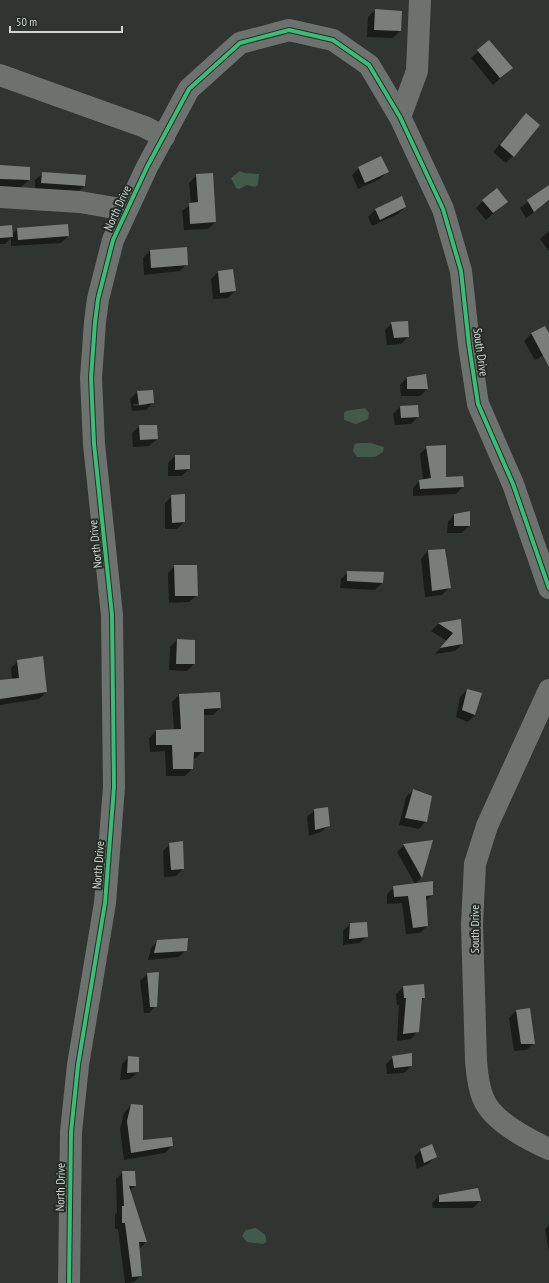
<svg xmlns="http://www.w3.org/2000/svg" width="549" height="1283" font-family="'PT Sans Narrow',sans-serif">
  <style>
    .water { fill: #435a4a }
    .shadow { fill: #0007; fill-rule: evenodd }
    .building { fill: #7a7e7b }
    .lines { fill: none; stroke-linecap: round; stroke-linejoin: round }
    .minor { stroke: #6e726f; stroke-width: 22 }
    .cycleway-casing { stroke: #252d27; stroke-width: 6 }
    .cycleway { stroke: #3abd76; stroke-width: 4 }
    .labels { text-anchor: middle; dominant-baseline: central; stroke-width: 4; stroke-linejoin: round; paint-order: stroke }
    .street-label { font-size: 12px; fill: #d1d6d2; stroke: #252d27 }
  </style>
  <rect width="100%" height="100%" fill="#313532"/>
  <g class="water">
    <path d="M240,171l5,2 14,1 -1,11 -3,2 -8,-2 -8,4 -3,-1 -5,-10z"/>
    <path d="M365,408l4,5 -1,6 -12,5 -12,-4v-7l2,-2z"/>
    <path d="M357,443h13l14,4 -1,5 -8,5h-18l-4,-6 1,-6z"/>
    <path d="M256,1228c6,5 11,5 10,14l-3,2 -16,-2 -5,-6 4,-6z"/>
  </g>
  <g class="shadow">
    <path d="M375,10l26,2 -1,19 -7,7 -26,-1 1,-20z"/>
    <path d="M489,42l23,26 -19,17 -22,-27z"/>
    <path d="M526,114l-13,42 -7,7 -13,-11z"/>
    <path d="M0,166l29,14 -10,9 -19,-1z"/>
    <path d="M359,168l28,4 -7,7 -22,10 -6,-14z"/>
    <path d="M43,173l41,13 -7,7 -42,-3v-10z"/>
    <path d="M197,175l18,47 -7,7 -24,1 -2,-19 9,-7 -2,-21z"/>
    <path d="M549,186v15l-23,17 -6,-10z"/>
    <path d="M483,201l23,1 -20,18 -10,-12z"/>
    <path d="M405,207l-7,7 -26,12 -4,-9 7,-7z"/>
    <path d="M0,227l12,7 6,-5 50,7 -7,7 -50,3v-8l-6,6h-5z"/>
    <path d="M549,231v20l-9,-12z"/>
    <path d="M150,251l37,13 -7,7 -36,4 -1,-17z"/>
    <path d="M218,272l17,19 -7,7 -15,1 -2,-20z"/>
    <path d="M392,323l16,14 -7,7 -14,1 -2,-15z"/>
    <path d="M545,327l4,8v17l-14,8 -11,-19 7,-7z"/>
    <path d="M407,378l20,11 -7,7h-19l-1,-11z"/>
    <path d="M152,391l1,12 -7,7 -14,1 -2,-12 7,-7zM147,403v2l-13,1 -1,-2z"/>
    <path d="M417,406l1,11 -7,7 -16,1 -2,-11 7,-7z"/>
    <path d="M140,426l17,13 -8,7 -16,1 -1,-14z"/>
    <path d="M427,447l18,31 17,-1 1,10 -7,7 -43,2v-8l7,-8h3l-3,-26z"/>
    <path d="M175,456h14v13l-7,7h-14v-13z"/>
    <path d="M172,496l12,26 -7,7h-12v-26z"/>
    <path d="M455,514l14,12 -7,7h-15l1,-11z"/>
    <path d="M428,551l21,37 -7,7 -17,2 -4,-38z"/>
    <path d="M175,566l22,29 -8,7 -20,1 -1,-30z"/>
    <path d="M348,572l35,1 -1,10 -7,7 -35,-2 1,-9z"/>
    <path d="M461,620l1,24 -7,7 -20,3 12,-13 -16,-10 7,-7z"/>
    <path d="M177,640l17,24 -7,7 -18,-1 1,-23z"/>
    <path d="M18,661l28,31 -7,7 -39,6v-24l12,-1 -1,-12z"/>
    <path d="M467,690l8,25 -7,7 -12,-5 4,-20z"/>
    <path d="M179,695l41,13 -7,7h-10v36l-7,7 -3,1 -1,10 -7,7h-19l-1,-25 -15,1 -1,-14 7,-7 18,-1 -2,-28z"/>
    <path d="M413,790l13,31 -7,8 -20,-4 7,-28z"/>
    <path d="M315,810l14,15 -8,7 -12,4 -2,-19z"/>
    <path d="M431,842l-10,36 -6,6 17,11 -6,6 1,25 -7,7 -14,1 -4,-31 -15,1v-10l7,-7 21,-3 -18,-32 7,-7z"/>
    <path d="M170,844l13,25 -7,7 -12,1 -1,-26z"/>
    <path d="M350,924l17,12 -7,7 -17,2v-14z"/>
    <path d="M158,941l28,9 -7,7 -31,3 3,-12z"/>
    <path d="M147,974h11l-2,32 -7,7h-5l-4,-32z"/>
    <path d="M403,987l21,11 -3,3 -3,30 -7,8 -14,2 2,-36h-2l-1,-11z"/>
    <path d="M529,1009l5,34 -7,7 -13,1 -5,-33 7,-7z"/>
    <path d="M129,1057l9,15 -8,7 -10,1 2,-16z"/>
    <path d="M393,1057l18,9 -7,7 -17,1 -1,-10z"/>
    <path d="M131,1105l11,36 30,5 -7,7 -41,7 -4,-31 4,-16z"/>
    <path d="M421,1150l14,7 -7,7 -11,5 -3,-12z"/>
    <path d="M123,1172l12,14 -6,5 17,51 -7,7 2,26 -7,7 -5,1h-4l-7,-54h-3v-15l2,-2 -1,-33z"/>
    <path d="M477,1190l3,11 -7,7h-40l-1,-5 7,-7z"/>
    <path d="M549,1225v27l-4,-23z"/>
  </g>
  <g class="building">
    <path d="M375,9l27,2 -1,20 -27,-1z"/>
    <path d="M489,40l24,28 -13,10 -23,-28z"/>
    <path d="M526,113l14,12 -26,32 -14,-12z"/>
    <path d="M381,156l8,16 -24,11 -7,-16z"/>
    <path d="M0,165l30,2v13l-30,-1z"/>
    <path d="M42,172l44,3 -1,11 -44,-3z"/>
    <path d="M213,173l3,49 -26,2 -1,-21 9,-1 -2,-28z"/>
    <path d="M549,185v15l-15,12 -7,-12z"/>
    <path d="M497,188l11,14 -15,11 -11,-13z"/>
    <path d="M402,196l4,11 -26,13 -5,-11z"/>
    <path d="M68,224l1,12 -51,4 -1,-12z"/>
    <path d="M12,225l1,12 -13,1v-12z"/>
    <path d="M187,247l1,18 -37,3 -1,-18z"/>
    <path d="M233,269l3,22 -16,2 -2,-22z"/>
    <path d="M408,321l1,16 -15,1 -3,-16z"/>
    <path d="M545,326l4,7v34l-18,-34z"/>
    <path d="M426,374l2,15h-21v-12z"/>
    <path d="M153,390l1,13 -15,2 -2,-14z"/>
    <path d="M418,405l1,12 -18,1 -1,-12z"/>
    <path d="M139,425h18l1,14 -18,1z"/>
    <path d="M446,445v32l17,-1 1,11 -44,2 -1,-9 12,-2 -5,-32z"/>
    <path d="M175,455h15v14l-15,1z"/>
    <path d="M185,494v28l-13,1 -1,-28z"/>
    <path d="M470,511v15h-16v-12z"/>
    <path d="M445,549l6,39 -19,3 -4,-41z"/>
    <path d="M174,565h23l1,31h-23z"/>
    <path d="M347,571l37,1 -1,11 -36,-2z"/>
    <path d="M461,619l2,25 -23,4 13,-15 -15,-10z"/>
    <path d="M177,639l18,1v24h-19z"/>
    <path d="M43,656l4,36 -47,7v-19l19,-2 -2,-18z"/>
    <path d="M467,689l15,4 -7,22 -13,-5z"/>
    <path d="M220,692l1,16 -17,1v43h-10l-1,17h-20l-1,-24h-16v-15l25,-1 -2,-35z"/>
    <path d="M413,789l19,7 -5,26 -22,-4z"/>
    <path d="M328,807l2,19 -15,4 -1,-21z"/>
    <path d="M433,840l-11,38 -19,-34z"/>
    <path d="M183,841l1,28 -13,1 -2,-27z"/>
    <path d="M433,881v14l-7,1 2,30 -15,2 -5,-32 -14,1 -1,-11z"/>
    <path d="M367,922l1,15 -19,2 1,-16z"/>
    <path d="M188,938l-1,13 -33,2 3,-13z"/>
    <path d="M159,972l-2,35h-7l-3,-34z"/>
    <path d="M424,984l1,14h-3l-3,34 -16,2 3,-36h-2l-1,-12z"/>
    <path d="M530,1008l5,36h-14l-5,-34z"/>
    <path d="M412,1053v13l-18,2 -2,-12z"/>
    <path d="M128,1056l11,1v15l-12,1z"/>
    <path d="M131,1104l12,1v35l29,-3 1,9 -42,7 -4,-32z"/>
    <path d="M432,1144l5,13 -13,6 -4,-14z"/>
    <path d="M122,1171h13l1,15h-7l18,56h-8l3,34 -10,1 -7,-54h-3v-17h2z"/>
    <path d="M478,1188l3,13 -42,1v-7z"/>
  </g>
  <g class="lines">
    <g class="minor">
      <path d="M0,75l145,52 19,10"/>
      <path d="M400,117l17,-46 3,-71"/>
      <path d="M0,197l80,5 46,8"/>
      <path d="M549,690l-62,136 -12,38 -3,60 4,137c1,12 2,25 7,37 9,23 44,41 66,51"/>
      <path d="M69,1283l2,-151 7,-67 27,-162 9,-116 -2,-172 -18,-171 -3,-66 4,-56 3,-23 15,-59 34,-73 42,-78 51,-46 49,-13 44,10 36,25 31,52 43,92 18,62 8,74 9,59 35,80 36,104"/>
    </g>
    <defs>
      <path id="cycleway" d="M69,1283l2,-151 7,-67 27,-162 9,-116 -2,-172 -18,-171 -3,-66 4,-56 3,-23 15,-59 34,-73 42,-78 51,-46 49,-13 44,10 36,25 31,52 43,92 18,62 8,74 9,59 35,80 36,104"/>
    </defs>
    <use href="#cycleway" class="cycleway-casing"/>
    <use href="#cycleway" class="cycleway"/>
  </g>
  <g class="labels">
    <g class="street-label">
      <text transform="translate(117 208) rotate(-65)">North Drive</text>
      <text transform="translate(481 352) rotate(82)">South Drive</text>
      <text transform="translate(95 544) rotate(-96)">North Drive</text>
      <text transform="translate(98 865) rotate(-86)">North Drive</text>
      <text transform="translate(474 929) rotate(-90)">South Drive</text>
      <text transform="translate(60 1187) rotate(-89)">North Drive</text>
    </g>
  </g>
  <path d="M10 26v6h112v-6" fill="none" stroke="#d1d6d2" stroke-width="2"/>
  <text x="16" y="26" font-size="12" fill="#d1d6d2" stroke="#252d27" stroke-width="3" paint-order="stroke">50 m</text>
</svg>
